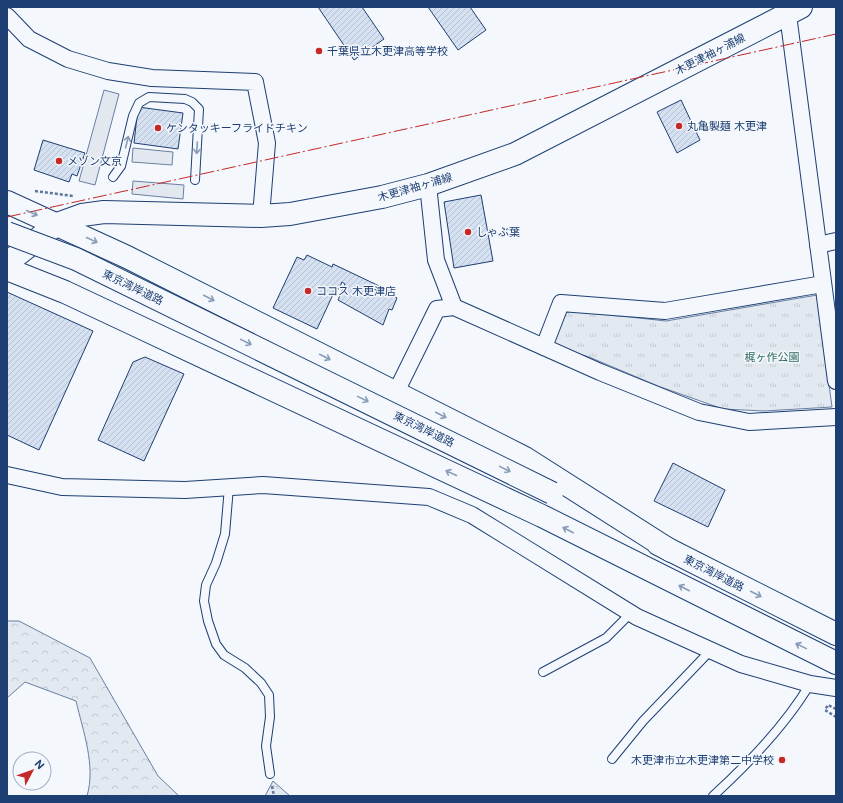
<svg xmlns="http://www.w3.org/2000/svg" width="843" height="803" font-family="'DM Sans','Noto Sans JP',sans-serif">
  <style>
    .forest { fill: url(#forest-crowns); stroke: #687fa3 }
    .park { fill: url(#park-tufts); stroke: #687fa3 }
    .parking { fill: #e3e8f0; stroke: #687fa3 }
    .building { fill: url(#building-hatch); stroke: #1d3f73 }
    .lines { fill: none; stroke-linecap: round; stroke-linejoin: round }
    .service-casing { stroke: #1d3f73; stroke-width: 10 }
    .minor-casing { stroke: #1d3f73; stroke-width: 18 }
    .secondary-casing { stroke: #1d3f73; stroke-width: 24 }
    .trunk-casing { stroke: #1d3f73; stroke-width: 24 }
    .path { stroke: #5e769c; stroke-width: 2.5; stroke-dasharray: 3 2; stroke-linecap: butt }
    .service { stroke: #f4f7fb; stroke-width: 8 }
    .minor { stroke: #f4f7fb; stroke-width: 16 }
    .secondary { stroke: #f4f7fb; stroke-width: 22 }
    .trunk { stroke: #f4f7fb; stroke-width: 22 }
    .trunk-bridge-casing { stroke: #1d3f73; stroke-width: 24; stroke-linecap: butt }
    .trunk-bridge { stroke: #f4f7fb; stroke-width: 22 }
    .power { stroke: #c62828; stroke-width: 1; stroke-dasharray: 14 3 2 3; stroke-linecap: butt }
    .oneway { stroke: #889bb7 }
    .poi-dot { fill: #c62828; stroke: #f4f7fb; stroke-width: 1.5 }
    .labels { text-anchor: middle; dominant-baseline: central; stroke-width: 3; stroke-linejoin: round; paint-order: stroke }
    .poi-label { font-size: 11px; fill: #1d3f73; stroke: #f4f7fb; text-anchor: start }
    .street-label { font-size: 11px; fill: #1d3f73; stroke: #f4f7fb }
    .park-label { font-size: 11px; fill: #2c6c60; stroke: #f4f7fb }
  </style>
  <defs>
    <pattern id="forest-crowns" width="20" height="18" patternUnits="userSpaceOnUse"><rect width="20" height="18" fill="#e3e9f0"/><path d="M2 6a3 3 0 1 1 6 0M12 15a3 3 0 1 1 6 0" fill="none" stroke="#c2c9d1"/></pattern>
    <pattern id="park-tufts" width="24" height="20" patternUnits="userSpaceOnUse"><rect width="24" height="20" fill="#e3e9f0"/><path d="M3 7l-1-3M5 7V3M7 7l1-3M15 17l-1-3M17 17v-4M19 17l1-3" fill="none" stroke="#c2c9d1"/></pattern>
    <pattern id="building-hatch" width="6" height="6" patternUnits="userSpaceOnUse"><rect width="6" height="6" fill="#d5e0f0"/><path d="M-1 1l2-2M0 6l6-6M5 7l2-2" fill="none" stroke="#b6c1d1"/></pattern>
  </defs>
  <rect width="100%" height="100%" fill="#f4f7fb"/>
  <g class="forest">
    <path d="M7,621h12l71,37 68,118 21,20h-92c9,-30 -4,-65 -11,-95l-51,-19 -18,16z"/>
    <path d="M273,781l17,15h-25z"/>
  </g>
  <path class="park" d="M817,295l15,112 -68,4 -41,-2 -65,-23 -69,-29 -37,-11 14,-36 100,11z"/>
  <g class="parking">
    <path d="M104,90l15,4 -24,91 -16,-4z"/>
    <path d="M133,148l40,4 -1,13 -40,-3z"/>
    <path d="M133,181l51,4 -1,14 -51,-5z"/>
  </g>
  <g class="building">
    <path d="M318,7h44l22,32 -30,21z"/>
    <path d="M428,7h42l16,23 -28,20z"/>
    <path d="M681,100l19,40 -23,13 -20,-41z"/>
    <path d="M138,107l45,6 -5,36 -44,-6z"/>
    <path d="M43,140l42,13 -8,23 -5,-2 -3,8 -35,-12z"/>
    <path d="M481,195l12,66 -39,7 -10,-66z"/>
    <path d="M307,255l25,12 1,-3 63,30 -2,2 3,2 -5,12 -3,-1 -6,16 -45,-25 7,-16 -3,-2 -3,7 -3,-1 -19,41 -44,-21 24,-51 7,3z"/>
    <path d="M7,292l86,39 -54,119 -32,-15z"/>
    <path d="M145,357l39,17 -40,87 -46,-21 35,-78z"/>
    <path d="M673,463l52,27 -17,37 -54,-26z"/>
  </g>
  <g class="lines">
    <defs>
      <g id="service">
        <path d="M113,177l8,-11 12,-50 6,-13 10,-6 36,2 7,3 7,7 -4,71"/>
        <path d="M229,487l-4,47 -9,29 -10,22 -2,16 4,20 8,23 8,11 21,13 16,15 8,12 1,22 -4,29 4,28"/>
        <path d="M543,672l63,-34 25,-25"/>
        <path d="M612,759l31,-38 68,-71"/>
        <path d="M713,796c36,-33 72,-70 97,-112"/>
      </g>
      <g id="minor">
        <path d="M787,7l49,374"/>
        <path d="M7,16l22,23 39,20 40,12 44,7 103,4 12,61 -6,73"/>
        <path d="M428,185l8,75 18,47"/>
        <path d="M818,245l18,-4"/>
        <path d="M544,347l17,-44 104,8 158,-27"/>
        <path d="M396,392l41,-83 17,-2 146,65 99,40 50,10 87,-5"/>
        <path d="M7,475l55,12 123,3 78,-5 166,12 43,18 165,102 104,47 69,20 26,4"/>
      </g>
      <path id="secondary" d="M7,263l50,-39 25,-9 22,-3 157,4 29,-2 92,-17 46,-12 87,-31 286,-147"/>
      <g id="trunk">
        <path d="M7,202l120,55 398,201 146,93"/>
        <path d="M7,269l58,23 66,31 411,193 294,147"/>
        <path d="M658,544l178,90"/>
      </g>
    </defs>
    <use href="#service" class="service-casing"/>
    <use href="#minor" class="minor-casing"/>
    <use href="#secondary" class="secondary-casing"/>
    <use href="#trunk" class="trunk-casing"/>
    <g class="path">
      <path d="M35,191l38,5"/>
      <path d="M836,709l-8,-4 -3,5 11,7"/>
      <path d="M272,786l2,10"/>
    </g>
    <use href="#service" class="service"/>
    <use href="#minor" class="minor"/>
    <use href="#secondary" class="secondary"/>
    <use href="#trunk" class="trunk"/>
    <defs>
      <path id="trunk-bridge" d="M7,233l69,26 476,234"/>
    </defs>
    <use href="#trunk-bridge" class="trunk-bridge-casing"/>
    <use href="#trunk-bridge" class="trunk-bridge"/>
    <path class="power" d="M7,217l829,-183"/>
  </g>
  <defs><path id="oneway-shaft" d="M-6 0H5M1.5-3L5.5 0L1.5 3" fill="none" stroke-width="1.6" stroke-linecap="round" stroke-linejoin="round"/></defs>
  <g class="oneway">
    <use href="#oneway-shaft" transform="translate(127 142) rotate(-76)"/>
    <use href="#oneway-shaft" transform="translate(197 148) rotate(93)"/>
    <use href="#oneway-shaft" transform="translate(32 213) rotate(24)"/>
    <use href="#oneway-shaft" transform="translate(92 240) rotate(25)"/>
    <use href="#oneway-shaft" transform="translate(209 298) rotate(27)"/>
    <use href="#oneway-shaft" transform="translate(246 342) rotate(26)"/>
    <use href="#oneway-shaft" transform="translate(325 357) rotate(27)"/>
    <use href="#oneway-shaft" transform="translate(363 399) rotate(26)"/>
    <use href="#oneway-shaft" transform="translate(441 415) rotate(27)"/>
    <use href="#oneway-shaft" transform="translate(505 469) rotate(26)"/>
    <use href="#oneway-shaft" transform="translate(451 473) rotate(-155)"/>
    <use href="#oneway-shaft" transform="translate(568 530) rotate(-153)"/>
    <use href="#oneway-shaft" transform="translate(684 588) rotate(-153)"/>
    <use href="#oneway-shaft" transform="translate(756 594) rotate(27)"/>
    <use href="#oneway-shaft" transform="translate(801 646) rotate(-154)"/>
  </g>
  <g class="poi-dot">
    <circle cx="319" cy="51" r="4"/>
    <circle cx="679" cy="126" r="4"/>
    <circle cx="158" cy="128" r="4"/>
    <circle cx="59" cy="161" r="4"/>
    <circle cx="468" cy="232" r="4"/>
    <circle cx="308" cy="291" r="4"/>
    <circle cx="782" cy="760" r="4"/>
  </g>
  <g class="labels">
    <g class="poi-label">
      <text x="327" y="51">千葉県立木更津高等学校</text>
      <text x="687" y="126">丸亀製麺 木更津</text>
      <text x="166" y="128">ケンタッキーフライドチキン</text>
      <text x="67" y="161">メゾン文京</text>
      <text x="476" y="232">しゃぶ葉</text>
      <text x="316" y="291">ココス 木更津店</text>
      <text x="774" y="760" text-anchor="end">木更津市立木更津第二中学校</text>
    </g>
    <g class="street-label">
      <text transform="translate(710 54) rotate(-27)">木更津袖ヶ浦線</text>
      <text transform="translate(415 187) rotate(-16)">木更津袖ヶ浦線</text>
      <text transform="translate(133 287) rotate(26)">東京湾岸道路</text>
      <text transform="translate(424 429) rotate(26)">東京湾岸道路</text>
      <text transform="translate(714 573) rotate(27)">東京湾岸道路</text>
    </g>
    <g class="park-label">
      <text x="772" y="357">梶ヶ作公園</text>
    </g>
  </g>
  <rect width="843" height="803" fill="none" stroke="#1d3f73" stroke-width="16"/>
  <g transform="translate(32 771) rotate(49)"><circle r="19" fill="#f4f7fb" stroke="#9eadc5"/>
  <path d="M0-3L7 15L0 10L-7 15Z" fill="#c62828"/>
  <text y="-6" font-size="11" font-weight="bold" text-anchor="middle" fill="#1d3f73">N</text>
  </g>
</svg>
